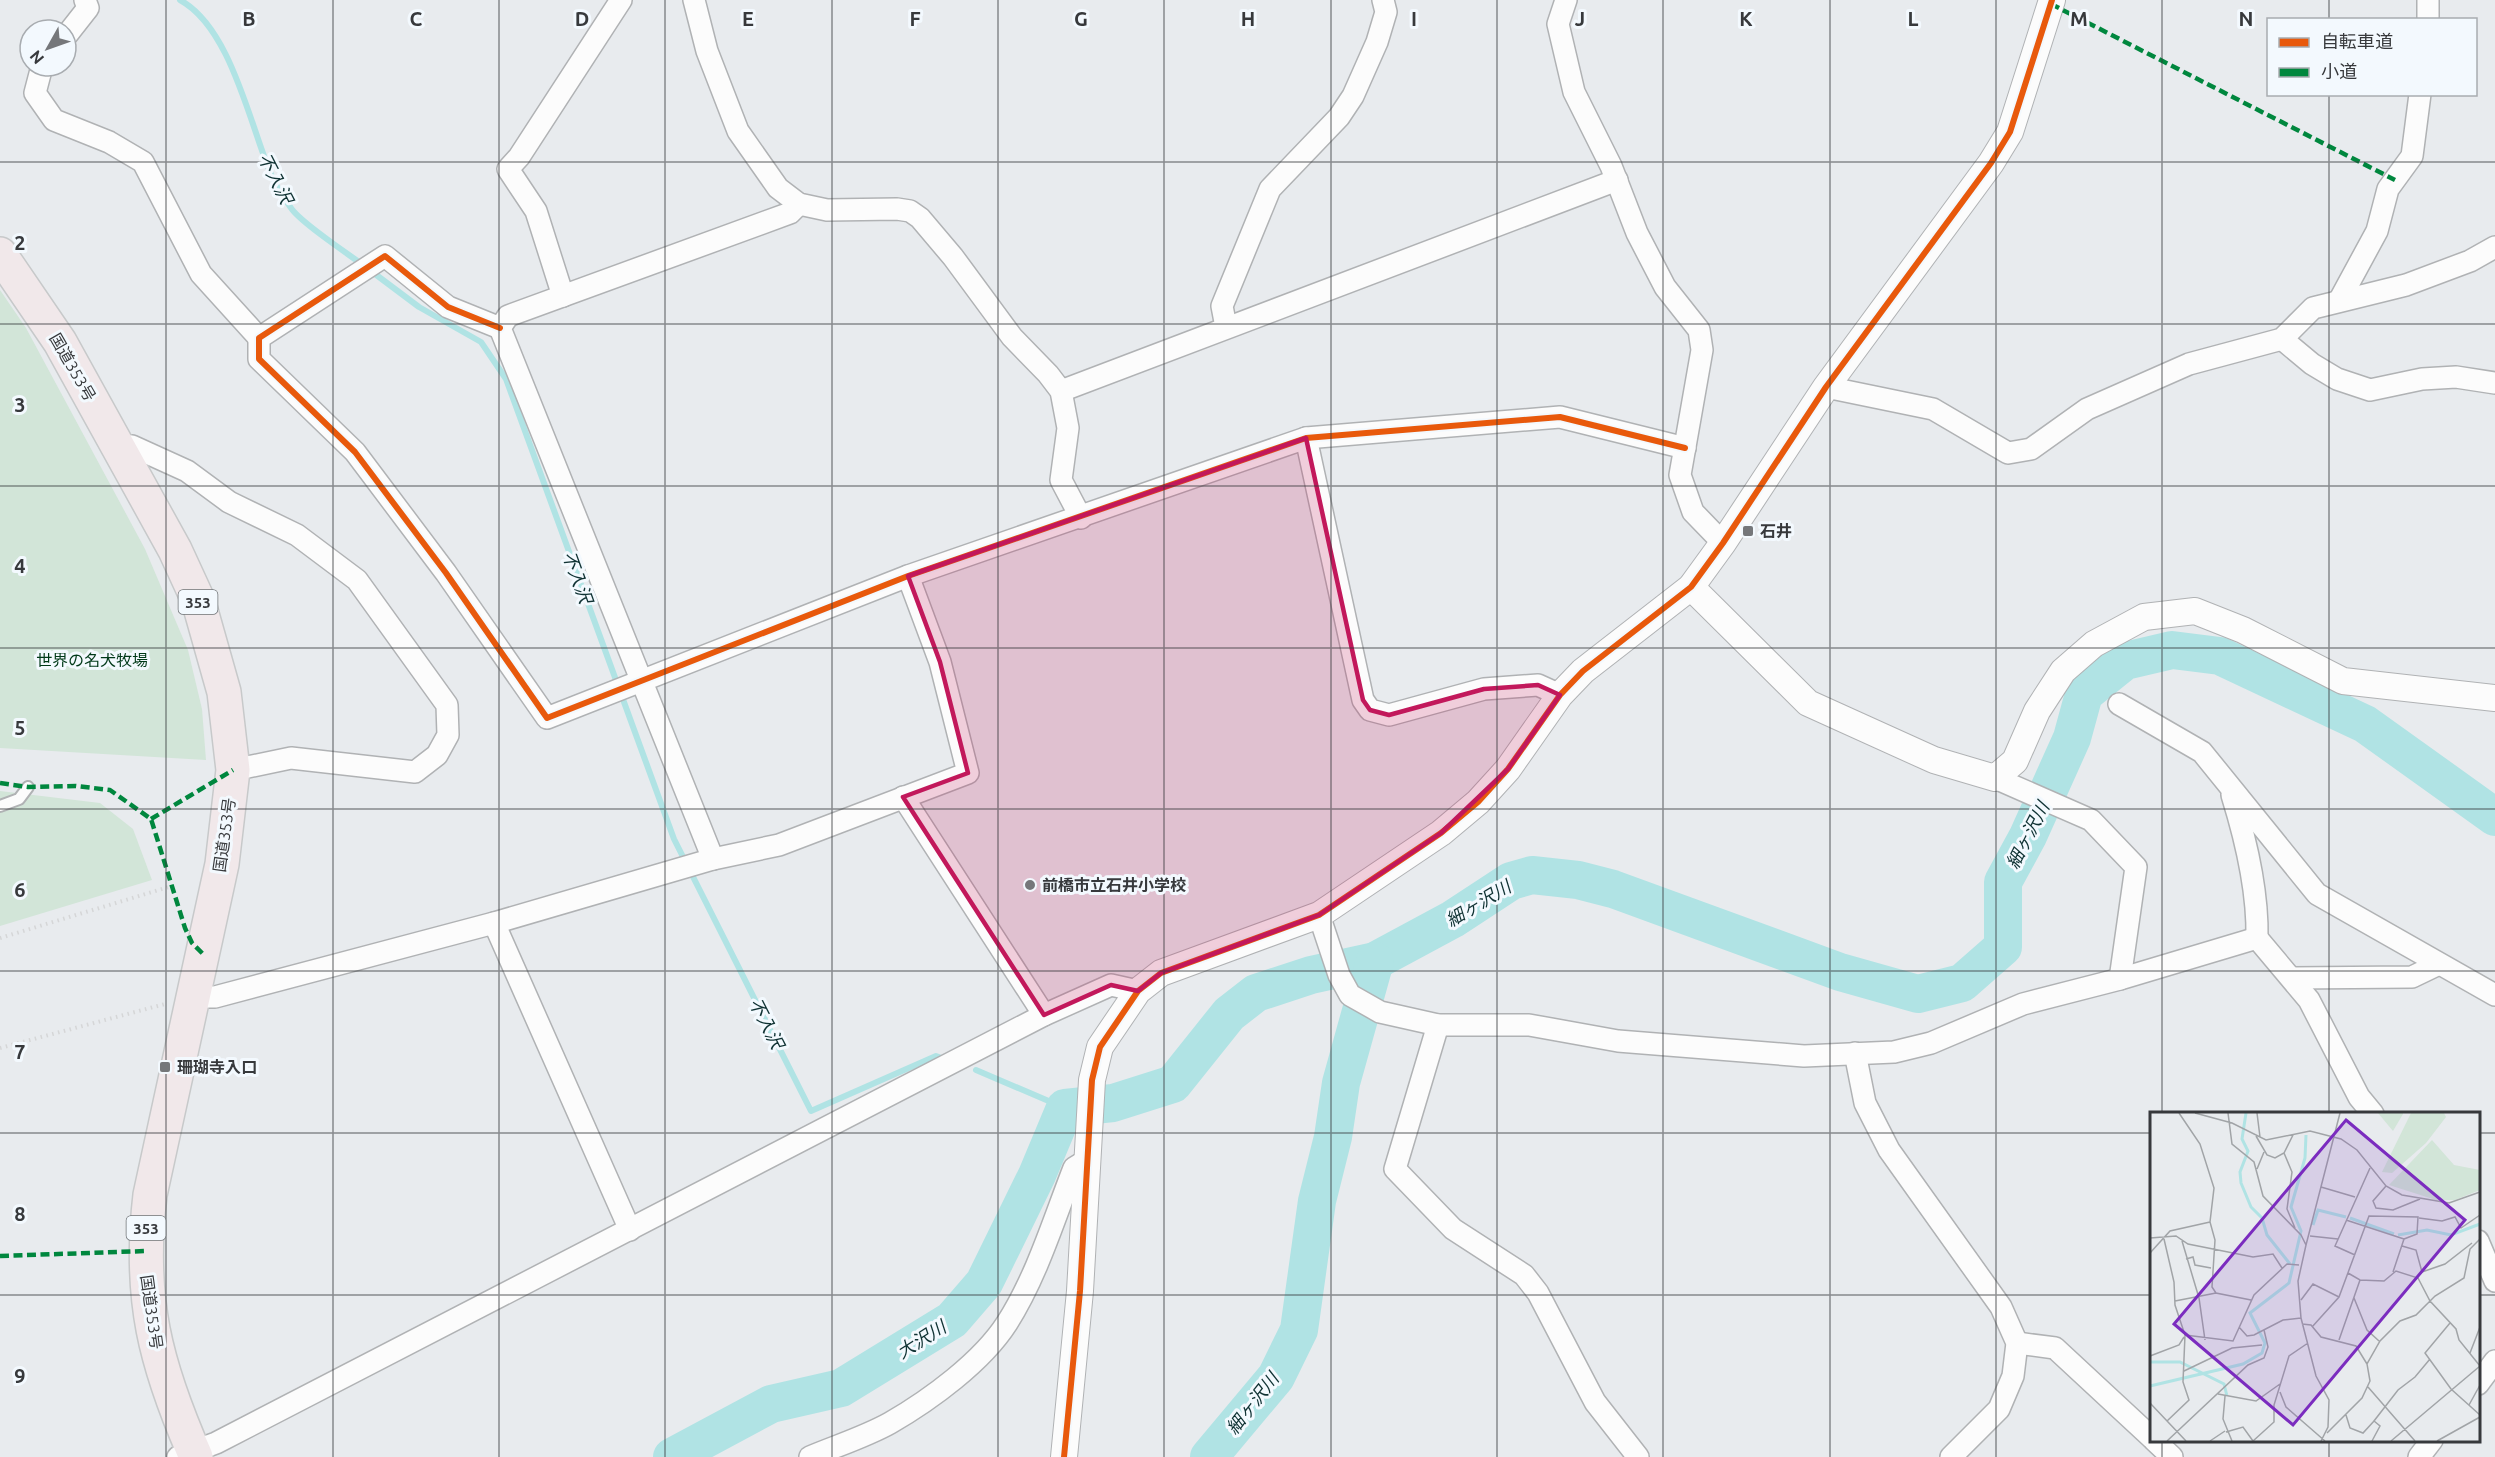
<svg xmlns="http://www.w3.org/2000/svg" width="2495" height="1457" font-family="Ubuntu,'Noto Sans JP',sans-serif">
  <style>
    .green { fill: #d2e5d8 }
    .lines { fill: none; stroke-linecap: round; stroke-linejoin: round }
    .stream { stroke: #b0e3e4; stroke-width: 6 }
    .river { stroke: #b0e3e4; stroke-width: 38 }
    .service-casing { stroke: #b0b2b4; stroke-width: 14 }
    .minor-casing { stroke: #b0b2b4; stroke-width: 24 }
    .tertiary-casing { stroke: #b0b2b4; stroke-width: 28 }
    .trunk-casing { stroke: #c7c9ca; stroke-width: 36 }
    .path { stroke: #d5d6d7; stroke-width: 4; stroke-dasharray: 1.5 4.5; stroke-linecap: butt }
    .service { stroke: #fcfcfc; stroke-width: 10 }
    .minor { stroke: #fcfcfc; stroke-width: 21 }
    .tertiary { stroke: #fcfcfc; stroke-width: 26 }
    .trunk { stroke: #f1e8ea; stroke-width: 33 }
    .quiet { stroke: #00873e; stroke-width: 4.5; stroke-dasharray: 9 4.5; stroke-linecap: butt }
    .cycleway-casing { stroke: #f3f9fe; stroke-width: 10 }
    .cycleway { stroke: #e8590c; stroke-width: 6 }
    .marked { fill: #c2185b; fill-opacity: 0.2; stroke: #c2185b; stroke-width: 4.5; stroke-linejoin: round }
    .grid { fill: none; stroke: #37393c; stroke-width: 1.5; stroke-opacity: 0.55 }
    .poi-dot { fill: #75777a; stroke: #f3f9fe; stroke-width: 2 }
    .labels { text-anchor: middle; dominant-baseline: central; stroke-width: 6; stroke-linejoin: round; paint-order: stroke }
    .shield { fill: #f3f9fe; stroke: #6f7376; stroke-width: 1.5 }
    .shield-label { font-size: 15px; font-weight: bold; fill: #37393c }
    .street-label { font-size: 16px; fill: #37393c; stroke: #f3f9fe }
    .poi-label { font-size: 16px; font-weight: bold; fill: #37393c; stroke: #f3f9fe; text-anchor: start }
    .park-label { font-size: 16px; fill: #003918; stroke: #f3f9fe }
    .water-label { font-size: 18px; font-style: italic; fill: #0f3233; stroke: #f3f9fe }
    .inset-river { fill: none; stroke: #b0e3e4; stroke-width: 3 }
    .inset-road { fill: none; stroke: #a1a4a7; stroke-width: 1.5 }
    .view { fill: #7b2cbf; fill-opacity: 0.15; stroke: #7b2cbf; stroke-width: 3 }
    .inset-edge { fill: none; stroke: #37393c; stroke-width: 3 }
    .grid-label { font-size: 20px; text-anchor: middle; font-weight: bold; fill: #37393c; stroke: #f3f9fe; stroke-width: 6; stroke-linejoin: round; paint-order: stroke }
  </style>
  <rect width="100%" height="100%" fill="#e8ebee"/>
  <g class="green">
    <path d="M0,290l26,38 119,221 43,101 14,59 4,51 -206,-12z"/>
    <path d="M0,791l100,12 33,26 19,51 -152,46z"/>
  </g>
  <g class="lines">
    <g class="stream">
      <path d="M180,0c50,27 69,121 90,172 5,13 13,25 21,36 9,14 56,45 72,57"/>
      <path d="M371,271l48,36 62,35 25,37 168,460 137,272 125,-55 8,3"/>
      <path d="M976,1070l89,38"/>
    </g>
    <g class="river">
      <path d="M672,1457l99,-53 70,-16 111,-68 32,-37 53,-108 28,-67 48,-5 60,-19 56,-70 27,-21 55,-18 64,-14 78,-42 58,-38 21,-6 46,5 35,9 227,83 78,22 44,-11 41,-36v-65l25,-46 44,-98 12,-44 41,-33 47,-11 48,6 145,68 130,93"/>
      <path d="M1209,1457l67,-80 23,-47 18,-129 16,-64 8,-54 34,-122"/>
    </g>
    <defs>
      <path id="service" d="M0,806l19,-7 9,-12"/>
      <g id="minor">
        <path d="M694,0l13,51 31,80 40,57 21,16 28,6 70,-1 13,2 10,7 33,39 59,80 36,37 13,17 7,37 -7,52 20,38"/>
        <path d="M1566,0l-8,24 16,68 37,74 26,67 28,54 34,43 3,20 -22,125 13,37 30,31"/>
        <path d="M2428,0v20"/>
        <path d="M66,36l22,-28 -3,-8"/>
        <path d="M42,66l-7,27 19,27 55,22 34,20 58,112 58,64"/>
        <path d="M563,296l-27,-85 -28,-42 11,-12 102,-157"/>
        <path d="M2339,301l38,-70 11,-42 24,-33 8,-62"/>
        <path d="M1226,327l-4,-21 48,-117 69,-72 14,-21 24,-54 9,-30 -3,-12"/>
        <path d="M500,328l-52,-21 -63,-51 -126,82v21l96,93 91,121 101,145 361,-142 398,-138 254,-21 125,31"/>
        <path d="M2282,339l30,25 25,15 33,11 52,-11 34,-2 39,6"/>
        <path d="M1826,387l107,22 75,44 23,-4 56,-40 102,-45 93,-25 31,-31 93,-23 64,-24 25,-14"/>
        <path d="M1061,391l556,-211"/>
        <path d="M1306,438l57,262 7,10 19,5 95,-26 54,-4 22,10"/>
        <path d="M117,446h15l55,25 42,31 68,33 60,45 90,125 1,30 -11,20 -22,17 -124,-14 -58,12"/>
        <path d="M2119,704l83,48 115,142 178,101"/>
        <path d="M1995,778l96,42 45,47 -16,112"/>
        <path d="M2232,795c14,45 26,95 25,143"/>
        <path d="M903,797l141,218"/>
        <path d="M713,859l-213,-531 8,-12 282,-103 9,-9"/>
        <path d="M1319,915l20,60 11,20 30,17 58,13h91l89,16 186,15 90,-4 37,-9 92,-39 97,-25 137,-41 52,62 50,97 14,17"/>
        <path d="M494,923l136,307"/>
        <path d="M2292,978l120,-1 27,-13"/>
        <path d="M194,997h21l279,-74 219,-64 66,-14 189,-72 -28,-111 -32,-86"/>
        <path d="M1438,1025l-43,144 58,60 71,46 14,18 57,109 43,55"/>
        <path d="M1855,1053l10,50 24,47 112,157 16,36 -4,33 -14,33 -48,48"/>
        <path d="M2478,1241l17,40"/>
        <path d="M2017,1343l38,5 97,90"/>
        <path d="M2478,1384l17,-23"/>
        <path d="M2154,1440l18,17"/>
        <path d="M178,1457l38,-14 828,-428 67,-30 27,6"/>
        <path d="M810,1457c26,-11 55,-20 80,-34 40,-23 92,-61 117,-100 30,-47 47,-104 67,-155l13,-8"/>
        <path d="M2419,1457l13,-17"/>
      </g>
      <g id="tertiary">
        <path d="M1691,587l117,116 126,57 61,18 20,-17 22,-50 26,-40 31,-27 50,-27 51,-6 48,19 100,51 152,17"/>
        <path d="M1064,1457l16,-166 12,-211 8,-33 38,-56 23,-18 158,-58 122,-82 37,-31 30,-33 52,-74 23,-24 108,-84 32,-44 103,-156 165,-224 19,-31 42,-132"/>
      </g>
      <path id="trunk" d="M0,254l60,88 115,208 23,50 26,92 9,78 -11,94 -72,331c-12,103 5,169 46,262"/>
    </defs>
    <use href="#service" class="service-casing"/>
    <use href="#minor" class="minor-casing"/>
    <use href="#tertiary" class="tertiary-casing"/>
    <use href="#trunk" class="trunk-casing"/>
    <g class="path">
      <path d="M0,938l172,-52"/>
      <path d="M0,1048l165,-44"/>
    </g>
    <use href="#service" class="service"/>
    <use href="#minor" class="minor"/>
    <use href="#tertiary" class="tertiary"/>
    <use href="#trunk" class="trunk"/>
    <g class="quiet">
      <path d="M2051,4l344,176"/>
      <path d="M0,783l28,4 48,-1 34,4 41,29 34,109 7,15 11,11"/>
      <path d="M151,819l82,-49"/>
      <path d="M0,1256l146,-5"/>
    </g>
    <defs>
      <g id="cycleway">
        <path d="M500,328l-52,-21 -63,-51 -126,82v21l96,93 91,121 101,145 361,-142 398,-138 254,-21 125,31"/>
        <path d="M1064,1457l16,-166 12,-211 8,-33 38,-56 23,-18 158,-58 122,-82 37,-31 30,-33 52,-74 23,-24 108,-84 32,-44 103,-156 165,-224 19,-31 42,-132"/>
      </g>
    </defs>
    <use href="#cycleway" class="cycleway-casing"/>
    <use href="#cycleway" class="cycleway"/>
  </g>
  <path class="marked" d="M1306,438l57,262 7,10 19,5 95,-26 54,-4 22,10 -52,74 -67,64 -122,82 -158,58 -23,18 -27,-6 -67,30 -141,-218 65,-24 -28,-111 -32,-86z"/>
  <path class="grid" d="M166,0v1457M333,0v1457M499,0v1457M665,0v1457M832,0v1457M998,0v1457M1164,0v1457M1331,0v1457M1497,0v1457M1663,0v1457M1830,0v1457M1996,0v1457M2162,0v1114M2329,0v20M2329,94v1020M0,162h2495M0,324h2495M0,486h2495M0,648h2495M0,809h2495M0,971h2495M0,1133h2152M2478,1133h17M0,1295h2152M2478,1295h17M2162,1440v17M2329,1440v17"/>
  <g class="poi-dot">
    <rect x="1742" y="525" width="12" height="12" rx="3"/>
    <circle cx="1030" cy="885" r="6"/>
    <rect x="159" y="1061" width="12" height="12" rx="3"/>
  </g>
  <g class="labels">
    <g class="shield">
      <rect x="178.5" y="590" width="39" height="24" rx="4.5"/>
      <rect x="126.5" y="1216" width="39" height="24" rx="4.5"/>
    </g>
    <g class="shield-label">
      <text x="198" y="602">353</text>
      <text x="146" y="1228">353</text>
    </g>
    <g class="street-label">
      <text transform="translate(73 367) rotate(60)">国道353号</text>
      <text transform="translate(224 835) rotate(-82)">国道353号</text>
      <text transform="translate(152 1312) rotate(82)">国道353号</text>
    </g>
    <g class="poi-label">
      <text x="1760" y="531">石井</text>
      <text x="1042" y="885">前橋市立石井小学校</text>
      <text x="177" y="1067">珊瑚寺入口</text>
    </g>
    <g class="park-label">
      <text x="92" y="660">世界の名犬牧場</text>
    </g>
    <g class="water-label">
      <text transform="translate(276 178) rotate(63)">不入沢</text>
      <text transform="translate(578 577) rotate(70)">不入沢</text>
      <text transform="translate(2027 835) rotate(-63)">細ヶ沢川</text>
      <text transform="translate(1478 903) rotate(-31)">細ヶ沢川</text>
      <text transform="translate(767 1023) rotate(63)">不入沢</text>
      <text transform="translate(921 1339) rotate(-32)">大沢川</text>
      <text transform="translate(1252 1403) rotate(-52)">細ヶ沢川</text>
    </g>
  </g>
  <g transform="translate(2150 1112)">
    <rect width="330" height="330" fill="#e8ebee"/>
    <path d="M228,1h25v1l-10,17zM261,1h33l2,4 -20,26 -34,30 -10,-1zM282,28l22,25 26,5v20l-25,10h-19l-47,-15z" fill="#d2e5d8"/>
    <path class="inset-river" d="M96,1l-4,26 6,12 -8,21 1,11 10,24 11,11 5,17 23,29M200,106l44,16M163,113l5,-15 28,7M248,123l29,-5 24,5 29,-11M0,250h30l44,22 3,12M0,274l93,-22 19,-11 3,-10 -15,-30 39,-30 12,-52 -10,-24 14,-49 1,-23"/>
    <path class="inset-road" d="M29,1l21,31 14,44 -4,34 5,18 -3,47 4,6 35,7M45,1l37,10 34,17 44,-9 31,8 16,11 29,36 16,9 47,8 31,-11M78,1l4,31 22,18 9,34 38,39 5,10 -8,36 3,37 15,58 13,24 -1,27 -7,14M107,1l3,24M106,24l11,19 8,3 9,-5 9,-18M134,41l8,19 -5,37 8,19M107,57l7,-17M236,74l-13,15 3,7 17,2 27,-11M171,75l34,10M269,106l23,3 13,-4 6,11 19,-13M196,108l58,19 -11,33M160,124l28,3M0,126l26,-2 12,8 65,13 20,-3 9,14M14,127l10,43 1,23 10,30 -2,47 6,18 -22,21M32,129l17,57 6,42M156,133l34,-132M252,134l14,4 6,22 -5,5M0,141l20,-22 40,-9M205,143l-20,-9 35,-78M36,147l7,-2 2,8 16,3M272,160l23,-8 27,-21M198,161l12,7 24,1 12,-10 22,7 12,23 26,28 3,11 21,26M204,186l13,32 12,11M151,188l12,-16 26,13M25,189l41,-8M300,211l-25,30 26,36 29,26M152,212l9,1 10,12 35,9 11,18M89,215l8,9 7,-1 29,-15 18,-2M162,215l27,-30 30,-81 49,1 -1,17 -13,5M35,223l48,6 21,-46 33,-31 12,1M189,228l21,-60M320,241l10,-26M0,244l29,-11 5,-8M34,259l48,-23 30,-3M218,275l47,54M130,280l6,15 39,34M68,282l38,7 24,-17M75,284l-2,23 9,22M0,291l36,38M319,293l11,-20M196,303l4,13 13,5 11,-12M76,320l17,-5 10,14M177,321l35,-35 8,-17 -3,-17 13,-23 20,-20 16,-6 19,-19 29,-18 6,-29 10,-10M17,329l81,-76 16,-7 4,-11 -4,-17M60,329l15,-10M103,329l21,-19v-17l15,-49 19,-13M222,329l8,-15 -6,-5 24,-31 17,-13 15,-18M241,329l89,-75M287,329l43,-24"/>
    <path class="view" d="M196,8l119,100 -172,205 -119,-101z"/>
    <rect width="330" height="330" class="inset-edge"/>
  </g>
  <g class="grid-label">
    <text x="249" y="26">B</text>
    <text x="416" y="26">C</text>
    <text x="582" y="26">D</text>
    <text x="748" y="26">E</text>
    <text x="915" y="26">F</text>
    <text x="1081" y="26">G</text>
    <text x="1248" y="26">H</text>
    <text x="1414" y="26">I</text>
    <text x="1580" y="26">J</text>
    <text x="1746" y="26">K</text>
    <text x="1913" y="26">L</text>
    <text x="2079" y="26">M</text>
    <text x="2246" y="26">N</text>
    <text x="20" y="250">2</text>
    <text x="20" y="412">3</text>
    <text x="20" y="573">4</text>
    <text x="20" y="735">5</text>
    <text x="20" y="897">6</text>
    <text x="20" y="1059">7</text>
    <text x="20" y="1221">8</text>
    <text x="20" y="1383">9</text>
  </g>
  <rect x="2267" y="18" width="210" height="78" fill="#f3f9fe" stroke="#a8acb0" stroke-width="1.5"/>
  <rect x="2279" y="38" width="30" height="9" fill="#e8590c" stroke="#a8acb0" stroke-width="1.5"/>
  <text x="2321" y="48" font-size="18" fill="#37393c">自転車道</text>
  <rect x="2279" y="68" width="30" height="9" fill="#00873e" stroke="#a8acb0" stroke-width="1.5"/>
  <text x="2321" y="78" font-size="18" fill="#37393c">小道</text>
  <g transform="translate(48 48) rotate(230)"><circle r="28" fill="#f3f9fe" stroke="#a8acb0" stroke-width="1.5"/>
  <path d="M0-4.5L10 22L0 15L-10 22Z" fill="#75777a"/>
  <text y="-9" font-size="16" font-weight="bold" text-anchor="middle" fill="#37393c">N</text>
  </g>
</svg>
